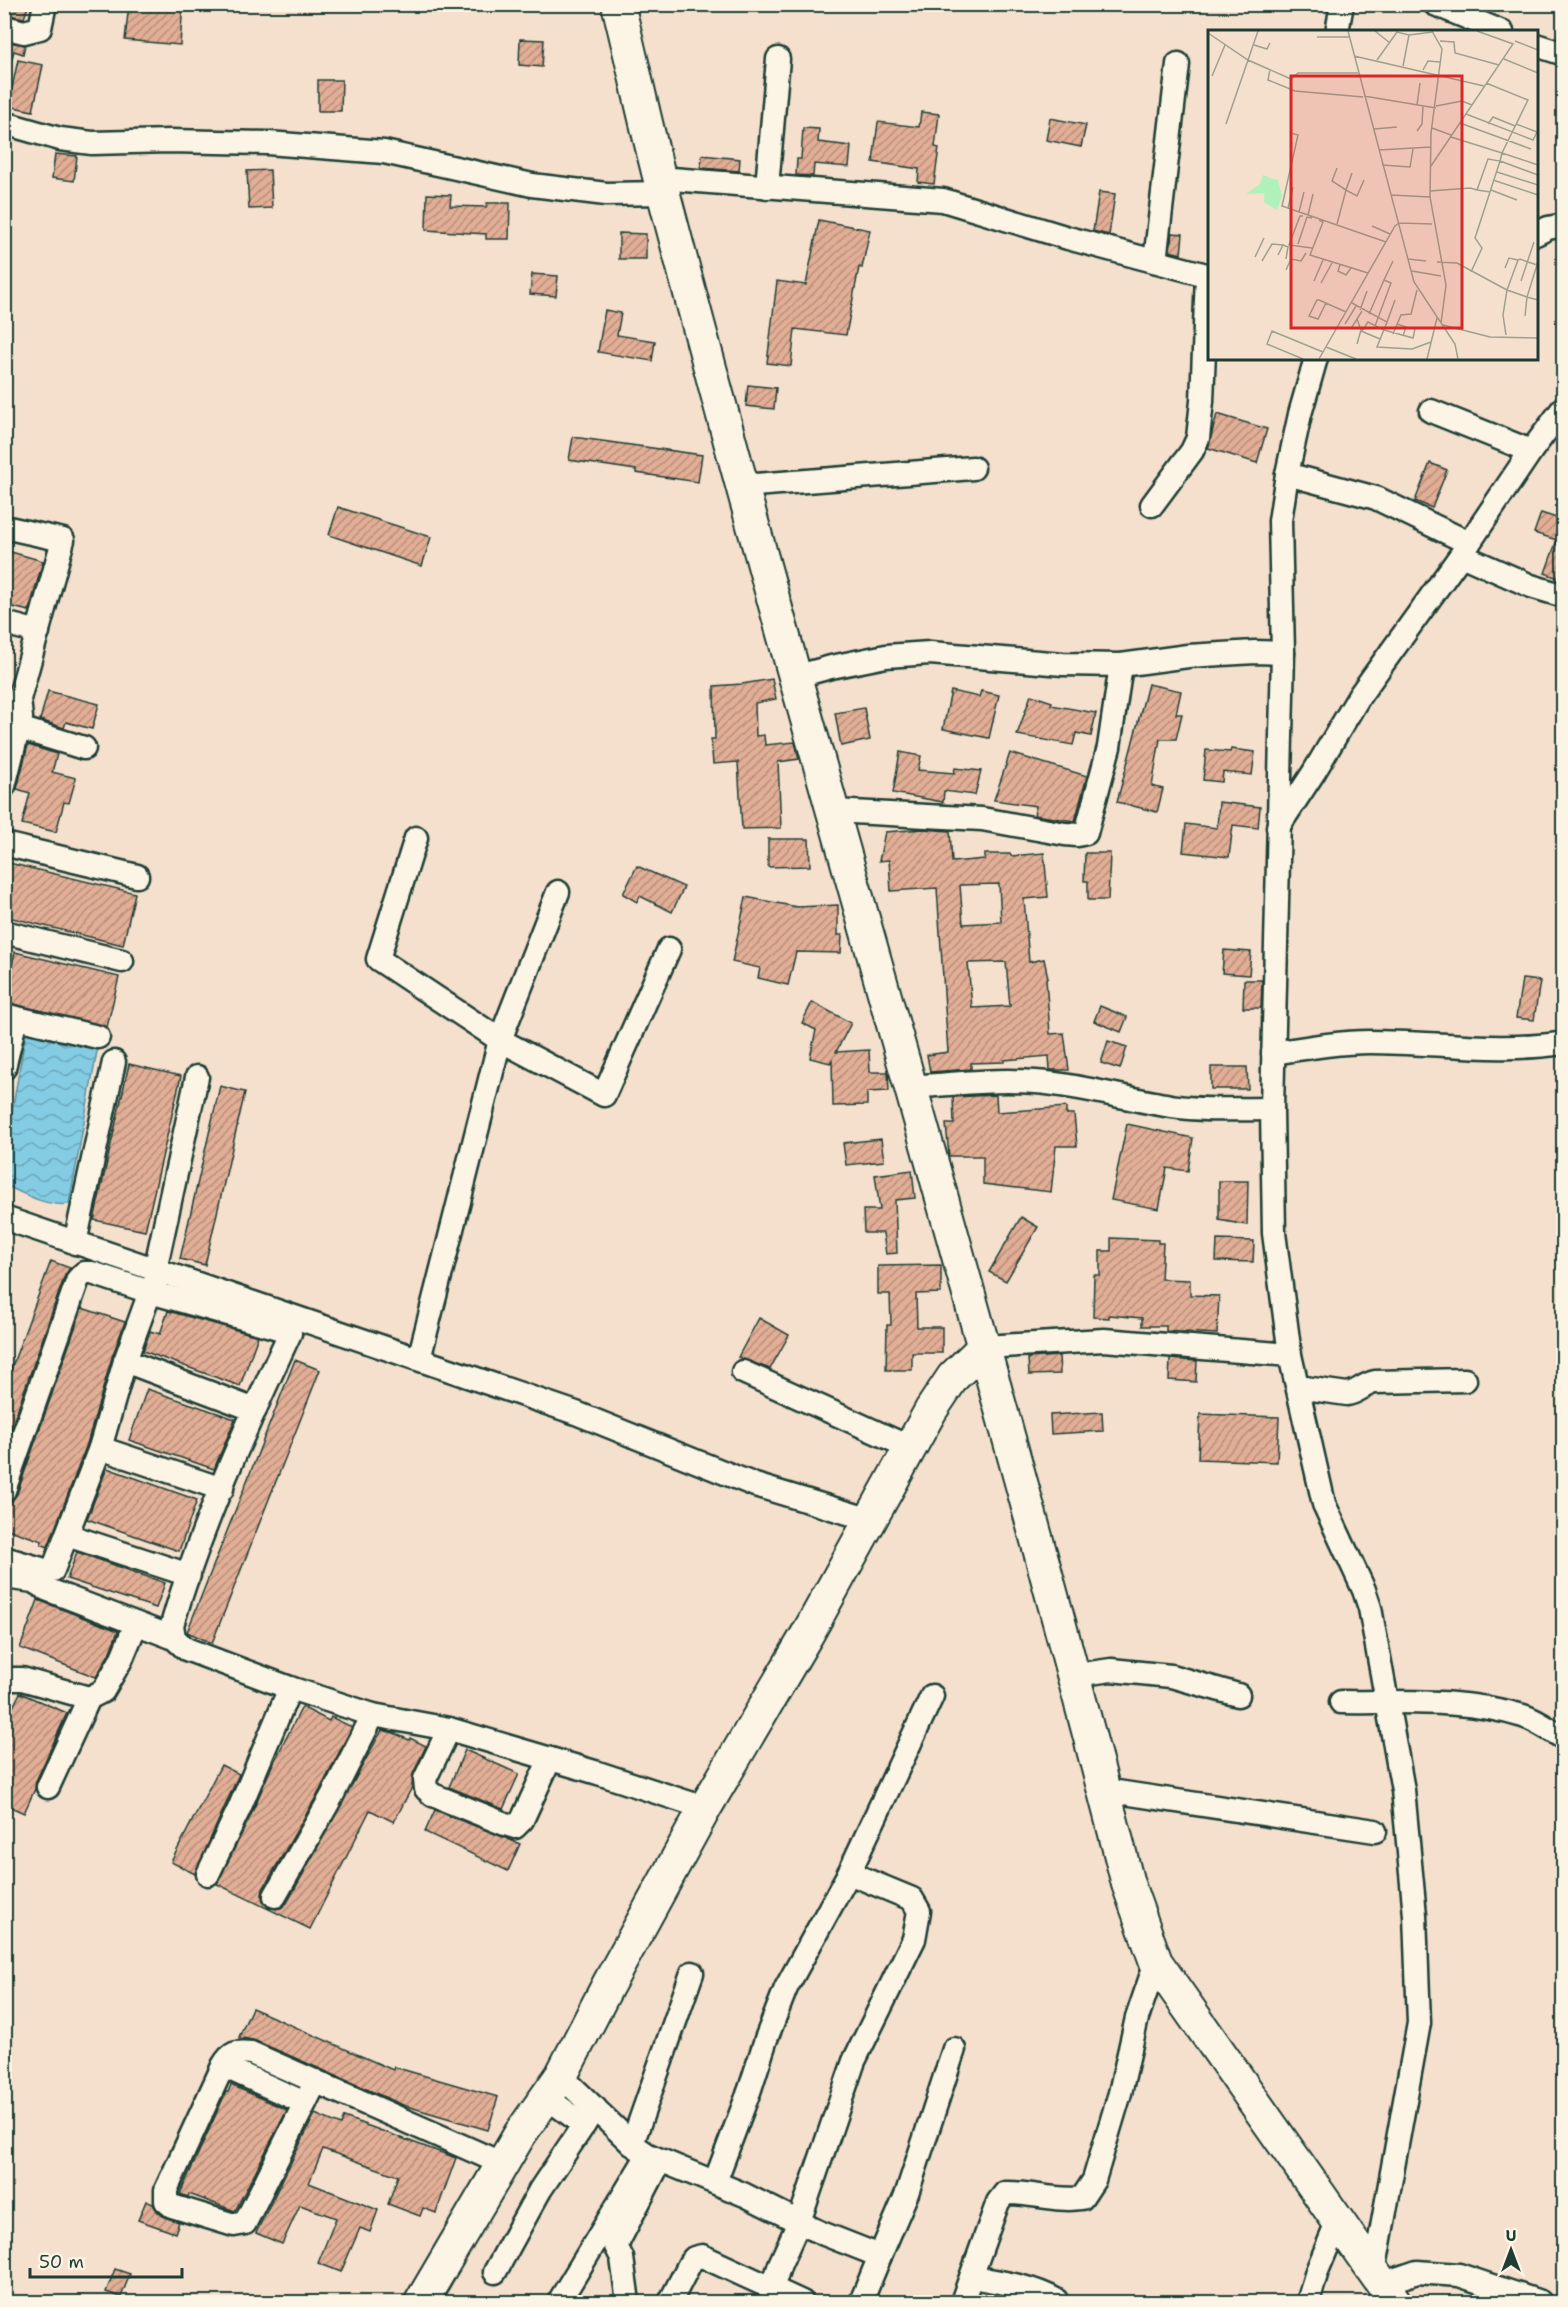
<svg xmlns="http://www.w3.org/2000/svg" width="1568" height="2307" font-family="'Shantell Sans',sans-serif">
  <style>
    .water { fill: url(#water-waves); stroke: #5b939e; stroke-width: 1.5 }
    .building { fill: url(#building-hatch); stroke: #1f3d34; stroke-width: 1.5; fill-rule: evenodd }
    .lines { fill: none; stroke-linecap: round; stroke-linejoin: round }
    .street-casing { stroke: #1f3d34; stroke-width: 27 }
    .secondary-casing { stroke: #1f3d34; stroke-width: 36 }
    .street { stroke: #fcf5e5; stroke-width: 22 }
    .secondary { stroke: #fcf5e5; stroke-width: 32 }
    .inset-road { fill: none; stroke: #9f9f90; stroke-width: 1.5 }
    .view { fill: #d62828; fill-opacity: 0.15; stroke: #d62828; stroke-width: 3 }
    .inset-edge { fill: none; stroke: #1f3d34; stroke-width: 3 }
  </style>
  <defs>
    <pattern id="water-waves" width="16" height="10" patternUnits="userSpaceOnUse" patternTransform="scale(1.5)"><rect width="16" height="10" fill="#83cce4"/><path d="M0 5q4-4 8 0t8 0" fill="none" stroke="#6ba7ba"/></pattern>
    <pattern id="building-hatch" width="6" height="6" patternUnits="userSpaceOnUse" patternTransform="scale(1.5)"><rect width="6" height="6" fill="#e2ae96"/><path d="M-1 1l2-2M0 6l6-6M5 7l2-2" fill="none" stroke="#b78f7b"/></pattern>
  </defs>
  <rect width="100%" height="100%" fill="#f4e0cd"/>
  <filter id="ink" filterUnits="userSpaceOnUse"><feTurbulence type="fractalNoise" baseFrequency=".0167" numOctaves="2"/><feDisplacementMap in="SourceGraphic" scale="12" xChannelSelector="R" yChannelSelector="G"/><feConvolveMatrix kernelMatrix="1 2 1 2 8 2 1 2 1" color-interpolation-filters="sRGB"/></filter>
  <g filter="url(#ink)">
    <path class="water" d="M26,1032l72,14 -29,158c-22,3 -45,-10 -64,-19v-34z"/>
    <g class="building">
      <path d="M4,4h25l-5,14 -20,-4z"/>
      <path d="M129,4h54l-3,41 -55,-5z"/>
      <path d="M520,39l24,1 -2,27 -23,-2z"/>
      <path d="M4,41l21,4 -2,9 -9,-3 -6,20 -4,-1z"/>
      <path d="M18,60l25,5 -10,46 -25,-5z"/>
      <path d="M318,80h24l-1,31h-23z"/>
      <path d="M921,112l18,2 -4,33 4,1 -5,36 -16,-2 1,-13 -46,-7 5,-40 41,5z"/>
      <path d="M1050,118l36,7 -5,22 -35,-7z"/>
      <path d="M803,128l16,1 -1,13 33,4 -2,21 -35,-3 -1,12 -17,-1 1,-16h4z"/>
      <path d="M55,154l22,2 -3,25 -22,-3z"/>
      <path d="M702,155l38,4 -1,12 -38,-3z"/>
      <path d="M270,170l2,38 -23,1 -2,-38z"/>
      <path d="M1099,192l16,2 -6,41 -16,-4z"/>
      <path d="M427,194l24,1 -1,11 36,1 1,-4h23l-1,36h-23v-5l-60,-4z"/>
      <path d="M819,220l51,10 -8,38 -3,-1 -13,68 -51,-6 -4,37 -24,-3 10,-82 29,4z"/>
      <path d="M619,233l27,1v25h-27z"/>
      <path d="M1172,233l11,1 -2,20 -11,-3z"/>
      <path d="M532,274l26,2 -2,20 -26,-2z"/>
      <path d="M605,310l16,3 -4,22 38,6 -3,20 -54,-9z"/>
      <path d="M748,385l28,3 -2,21 -28,-3z"/>
      <path d="M1217,414l50,15 -10,34 -49,-15z"/>
      <path d="M573,437l129,18 -4,27 -62,-9v-3l-67,-10z"/>
      <path d="M1430,463l17,7 -15,38 -17,-7z"/>
      <path d="M338,507l93,30 -9,29 -93,-31z"/>
      <path d="M1541,513l22,7v60l-18,-7 12,-33 -23,-7z"/>
      <path d="M4,550l39,11 -14,50 -25,-6z"/>
      <path d="M772,679l4,20 -21,4 1,33 8,-1 1,10 30,-3 4,17 -21,3 3,66 -39,1 -4,-67 -25,2 -2,-25h4l-1,-53 28,-2z"/>
      <path d="M1148,684l33,7 -5,23h6l-6,25h-16l-8,47 11,3 -6,23 -40,-10z"/>
      <path d="M48,691l51,13 -7,25 -26,-7 -2,6 -24,-8z"/>
      <path d="M951,691l28,6 2,-6 18,4 -10,43 -46,-9z"/>
      <path d="M1031,695l21,7 -1,3 45,8 -5,23 -15,-3 -3,12 -56,-10z"/>
      <path d="M864,708l6,32 -29,6 -6,-33z"/>
      <path d="M28,745l29,9 -5,18 24,6 -7,25 -5,-1 -8,30 -34,-8 8,-31 -13,-4z"/>
      <path d="M1231,749l24,3 -3,23 -29,-3 -1,10 -19,-2 3,-30 24,2z"/>
      <path d="M900,752l21,4 -3,14 36,3 1,-5 26,3 -6,24 -31,-4 -1,11 -50,-9z"/>
      <path d="M1010,753l77,23 -12,45 -41,-6 2,-9 -42,-6z"/>
      <path d="M1219,802l41,5 -2,21 -25,-3 -4,32 -46,-5 3,-28 31,4z"/>
      <path d="M923,829l27,2 2,31 33,-3v-5h25l1,2 33,-3 4,44 -24,2 5,63 15,-3 4,19 -2,1 4,55 14,-1 5,37h-19l-1,-14 -45,4v2l-33,1v6l-41,3 -3,-17 21,-3 -11,-164 -46,3 -2,-31 -10,1 6,-29zM999,884l2,38 -38,2 -3,-39zM1006,962l4,44 -38,2 -4,-45z"/>
      <path d="M768,839h41l1,27 -42,1z"/>
      <path d="M1085,853h25l-2,47h-20v-19h-4z"/>
      <path d="M9,863l126,30 -12,52 -119,-29v-34z"/>
      <path d="M637,866l47,21 -12,25 -32,-16 -3,6 -14,-8z"/>
      <path d="M746,897l51,10 41,-2v30h4l-1,18 -45,-1 -8,33 -30,-7 2,-10 -28,-6z"/>
      <path d="M1224,950l27,2 -2,23 -27,-2z"/>
      <path d="M15,952l104,25 -12,50 -103,-25z"/>
      <path d="M1522,979l18,2 -6,39 -18,-2z"/>
      <path d="M1244,980h18l-1,28h-18z"/>
      <path d="M812,1002l39,21 -15,29 33,-2 1,22h18l1,19 -22,1v13l-34,1 -1,-46 -2,3 -20,-5 6,-28 -14,-7z"/>
      <path d="M1100,1006l27,11 -6,15 -27,-11z"/>
      <path d="M1108,1041l19,6 -7,22 -19,-6z"/>
      <path d="M129,1064l52,12 -36,155 -51,-11z"/>
      <path d="M1211,1067h36l1,22h-37z"/>
      <path d="M220,1086l25,6 -40,173 -25,-6z"/>
      <path d="M996,1095l1,17 69,-5v7h8l3,32h-21l-5,46 -68,-8v-28h-34l-3,-32h8l-1,-27z"/>
      <path d="M1127,1124l66,14 -5,33 -21,-3 -8,41 -48,-9z"/>
      <path d="M881,1139l3,22 -38,4 -3,-22z"/>
      <path d="M912,1170l3,28 -20,2 2,53 -11,1 -3,-21h-19l-1,-23h17l-5,-35z"/>
      <path d="M1219,1181h29l-1,44 -28,-5z"/>
      <path d="M1021,1217l17,10 -32,54 -17,-9z"/>
      <path d="M1111,1238l47,2v3h5l-2,36 29,1v15l29,1 -2,38 -51,-3v-5h-24v-8l-33,-3v3l-16,-1 1,-42h6v-24h11z"/>
      <path d="M1217,1240l37,1 -1,21 -37,-1z"/>
      <path d="M51,1261l19,7 -5,7 -61,173v-60z"/>
      <path d="M941,1265v28l-25,1 1,33h25v26h-30v17h-26l1,-45h4l-1,-31h-12v-28z"/>
      <path d="M82,1308l43,14 -13,35 -25,87 -39,103 -7,-3 1,-3 -38,-13v-25l8,-2 5,-7z"/>
      <path d="M168,1311l90,25 -18,50 -97,-35 7,-20 10,3z"/>
      <path d="M759,1318l30,17 -19,34 -32,-12z"/>
      <path d="M1059,1356l1,18 -31,1 -1,-17z"/>
      <path d="M1170,1359l27,2 -1,21 -27,-2z"/>
      <path d="M295,1360l25,10 -108,273 -25,-11z"/>
      <path d="M147,1389l88,30 -21,50 -85,-29z"/>
      <path d="M1102,1412l1,19 -52,3 -1,-19z"/>
      <path d="M1200,1414l79,3 -2,45 -79,-3z"/>
      <path d="M107,1468l90,32 -18,51 -92,-32z"/>
      <path d="M77,1552l88,31 -9,25 -89,-29z"/>
      <path d="M38,1600l80,31 -9,23 -13,23 -76,-29z"/>
      <path d="M20,1693l47,20 -31,68 -1,8 -11,24 -20,-9v-79z"/>
      <path d="M302,1707l27,14 2,-4 21,10 -32,63 -57,99 -1,6 1,7 6,6h12l6,-5 95,-173 12,3 15,7 1,-2 16,8 -13,28 -1,13 -18,35 -24,-12 -60,119 -93,-45 34,-69 20,-47z"/>
      <path d="M465,1750l54,24 -16,35 -54,-22z"/>
      <path d="M221,1765l18,9 -44,100 -24,-12z"/>
      <path d="M435,1810l85,34 -12,27 -83,-39z"/>
      <path d="M252,2008l141,62 1,-3 104,30 -10,33 -85,-25 -147,-64 -17,-4z"/>
      <path d="M231,2085l56,25 -52,101 -46,-17 -1,3 -8,-3 46,-102h2z"/>
      <path d="M315,2114l26,11 3,-8 112,41 -20,55 -13,-5 -3,8 -32,-12 10,-28 -75,-27 -14,34 69,27 -8,22 -10,-4 -19,44 -23,-9 18,-45 -36,-13 -18,39 -26,-11z"/>
      <path d="M146,2201l7,3 4,7 7,6 15,5 -4,11 -37,-13z"/>
      <path d="M115,2269l15,5 -9,23 -15,-5z"/>
    </g>
    <g class="lines">
      <defs>
        <g id="street">
          <path d="M1435,4l67,28"/>
          <path d="M4,27l20,5 16,-4 5,-24"/>
          <path d="M1337,32l5,-28"/>
          <path d="M1536,45l28,9"/>
          <path d="M4,123l56,16 32,4 78,-2 98,2 116,9 148,33 74,9 57,-1"/>
          <path d="M659,178l284,22 125,38 142,38"/>
          <path d="M767,187l11,-128"/>
          <path d="M1536,234l12,-6 16,-3"/>
          <path d="M1155,261l23,-197"/>
          <path d="M1316,358l-16,56 -13,60 -7,47 3,132 -11,456 2,124 16,122 34,149 40,86 6,18 33,182 12,125 4,108 -45,249"/>
          <path d="M1431,411l100,40"/>
          <path d="M1287,474l89,24 93,45"/>
          <path d="M742,486l231,-18"/>
          <path d="M1152,505l40,-54 6,-13 4,-37 5,-126"/>
          <path d="M4,527l59,13 -44,159 2,19 -17,68"/>
          <path d="M1461,555l70,31 33,10"/>
          <path d="M4,623l34,9"/>
          <path d="M794,677l37,-10 55,-11 44,-3 133,11 58,1 67,-9 67,-4 28,1"/>
          <path d="M19,728l65,20"/>
          <path d="M834,811l148,8 83,15 12,1 9,-2 23,-86 12,-82"/>
          <path d="M1278,827l36,-55 46,-77 101,-140 70,-104 33,-44"/>
          <path d="M416,838l-38,121 122,81 58,-148"/>
          <path d="M4,844l133,32"/>
          <path d="M4,932l118,29"/>
          <path d="M4,1015l94,22"/>
          <path d="M1273,1053c32,-5 65,-11 97,-11 64,0 129,11 194,1"/>
          <path d="M4,1068l12,-50"/>
          <path d="M911,1087c40,-3 83,-8 124,-5 46,3 90,17 136,24 33,5 67,3 101,3"/>
          <path d="M4,1218l572,195 179,72 116,35"/>
          <path d="M75,1243l39,-181"/>
          <path d="M155,1270l42,-193"/>
          <path d="M984,1347l120,-7 186,15"/>
          <path d="M419,1359l81,-319 104,55 65,-146"/>
          <path d="M125,1361l130,49"/>
          <path d="M743,1372l168,76"/>
          <path d="M1298,1387l49,7c10,-1 17,-10 28,-12l90,-2"/>
          <path d="M100,1448l122,41"/>
          <path d="M4,1490l74,-211 6,-6h8l58,19 7,-14"/>
          <path d="M67,1535l122,40"/>
          <path d="M4,1558l41,12h8l47,-122 25,-87 25,-69 128,36 12,5c-44,94 -89,192 -118,292l2,13 12,11 104,39 83,27 76,14 149,44 107,35"/>
          <path d="M4,1577l29,4 13,8 128,49"/>
          <path d="M4,1679h18l67,19 14,-7 18,-31 15,-36"/>
          <path d="M1074,1681l16,-8 21,-3 60,6 67,19"/>
          <path d="M1341,1702c61,1 122,-4 182,14 14,4 28,15 41,22"/>
          <path d="M449,1729l-24,50 1,10 7,6 72,29 10,3 7,-7 28,-61"/>
          <path d="M48,1787l41,-89"/>
          <path d="M1104,1790l271,41"/>
          <path d="M849,1873l83,-177"/>
          <path d="M208,1874l31,-65 51,-121"/>
          <path d="M275,1896l57,-100 41,-81"/>
          <path d="M223,2066l82,37"/>
          <path d="M561,2076l71,68 16,11 97,40 74,37 61,24 -19,46"/>
          <path d="M316,2081l-71,142 -11,2 -62,-19 -6,-5v-11l57,-124c7,-13 13,-15 28,-13l252,111"/>
          <path d="M546,2097l38,28"/>
          <path d="M632,2144l60,-171"/>
          <path d="M715,2182l35,-93 16,-50 20,-51 63,-115 63,26 7,12 -5,28 -60,122 -55,161 -19,42 -8,25"/>
          <path d="M609,2232l13,26 6,44"/>
          <path d="M616,2246l42,-81"/>
          <path d="M880,2256l27,-63 47,-144"/>
          <path d="M495,2272l45,-82 55,-82"/>
          <path d="M972,2277c28,5 59,9 84,23l1,2"/>
          <path d="M1382,2284l35,-12 42,3 81,27"/>
          <path d="M560,2300l88,-145"/>
          <path d="M670,2302l20,-39 4,-5 8,-2 100,46"/>
          <path d="M962,2302l36,-100 7,-9c26,-1 51,9 77,5l12,-18 26,-87 17,-75 19,-56"/>
          <path d="M1308,2302l9,-31 21,-50"/>
        </g>
        <g id="secondary">
          <path d="M618,4c16,64 29,128 46,191 148,565 319,1123 464,1689l28,78 239,340"/>
          <path d="M421,2302l99,-168 41,-58 47,-91 97,-177 103,-175 123,-223 22,-33 31,-30"/>
        </g>
      </defs>
      <use href="#street" class="street-casing"/>
      <use href="#secondary" class="secondary-casing"/>
      <use href="#street" class="street"/>
      <use href="#secondary" class="secondary"/>
    </g>
  </g>
  <g transform="translate(1208 30)">
    <rect width="330" height="330" fill="#f4e0cd"/>
    <path d="M55,145l8,3 -5,5 -1,10 -19,1 14,-10z" fill="#aef1bb"/>
    <path d="M63,148l7,2 4,16 -5,14 -13,-8 1,-18z" fill="#aef1bb"/>
    <path class="inset-road" d="M140,1l66,251 41,62 3,15M167,1l15,12M224,1l10,18 -11,84 -1,64 16,88 -5,38M0,3l40,27 43,19 7,-6h60M109,7h33M232,11l14,1 1,11 44,12M307,11l23,9M46,15l13,4 3,-6M146,26l130,30M296,29l34,14M169,30l20,-28 12,3 24,-3M195,36l6,-31M62,39l-2,11 27,11 68,6M215,40l5,-9 12,1M4,46l13,-31M278,53l42,17 -26,53 36,12M156,66l72,12M209,75l3,-22M228,76l26,-5 10,4M258,84l67,26 4,-8 -21,-8M252,93l71,26M18,94l32,-93M280,94l5,-7 22,9M224,98l19,7M166,99l23,-2M209,101l5,-7 1,-18M82,103l8,2 -16,71 104,36M243,107l51,16 -2,8 38,14M171,120l52,-3M174,135l28,2 3,-18M223,136l82,-122 -36,-13M129,138l-5,13 14,9 6,-17M289,142l41,13M285,150l45,15M283,160l26,10M222,161l40,-3 7,2 13,2 10,-31 -12,-2 -11,31M183,165l39,2M80,178l5,-21M91,182l5,-20M100,185l5,-21M95,186h-3l-11,29 23,3M111,190l4,2 -13,33 58,18M129,194l9,-34 11,6 7,-16M164,196l18,8M90,214l9,-27 5,1M70,225l5,-10 5,2 -2,12M47,227l9,-19M200,229l18,2M54,231l10,-17 11,1M229,232l20,1 50,27 -4,25 3,20M330,232l-1,2v1l-10,32 -20,-7 11,-30 2,-1 8,3 9,3h1M132,235l-2,6 8,4 5,-7M297,238l4,-10 9,2M78,240l5,-11 10,2 5,-8M204,241l29,5M263,242l11,-24 -7,-10 15,-46M176,250l9,-19M106,251l9,-21M313,251l13,-39M113,253l11,-20M118,273l-8,16 -9,-3 8,-16h2l27,12M144,273l35,19 -10,25 35,2 19,-7M152,280l7,-19M161,284l15,-34 7,3 -16,43M317,286l2,-19 11,3M179,292l8,-22M137,294l11,-18M189,294l9,3 -3,9M235,295l47,12 48,1M144,297l10,-16M176,300l29,8 2,-9M153,301l19,8M154,301l6,-9 16,8M185,304l8,-19 10,-1 6,-24M149,314l4,-14 -4,-11M118,317l30,12M95,329l-36,-15 5,-13 51,21M111,329l76,-133 4,-3 33,1M219,329l10,-41"/>
    <path class="view" d="M83,46h171v252h-171z"/>
    <rect width="330" height="330" class="inset-edge"/>
  </g>
  <rect width="1568" height="2307" fill="none" stroke="#fcf5e5" stroke-width="24"/>
  <rect x="12" y="12" width="1544" height="2283" fill="none" stroke="#1f3d34" stroke-width="2" filter="url(#ink)"/>
  <g transform="translate(1511 2250)" stroke="#fcf5e5" stroke-width="4.5" paint-order="stroke">
  <path d="M0-4.5L10 22L0 15L-10 22Z" fill="#1f3d34"/>
  <text y="-9" font-size="16" font-weight="bold" text-anchor="middle" fill="#1f3d34">U</text>
  </g>
  <path d="M30 2268v9h152v-9" fill="none" stroke="#1f3d34" stroke-width="3"/>
  <text x="39" y="2268" font-size="18" fill="#1f3d34" stroke="#fcf5e5" stroke-width="4.5" paint-order="stroke">50 m</text>
</svg>
